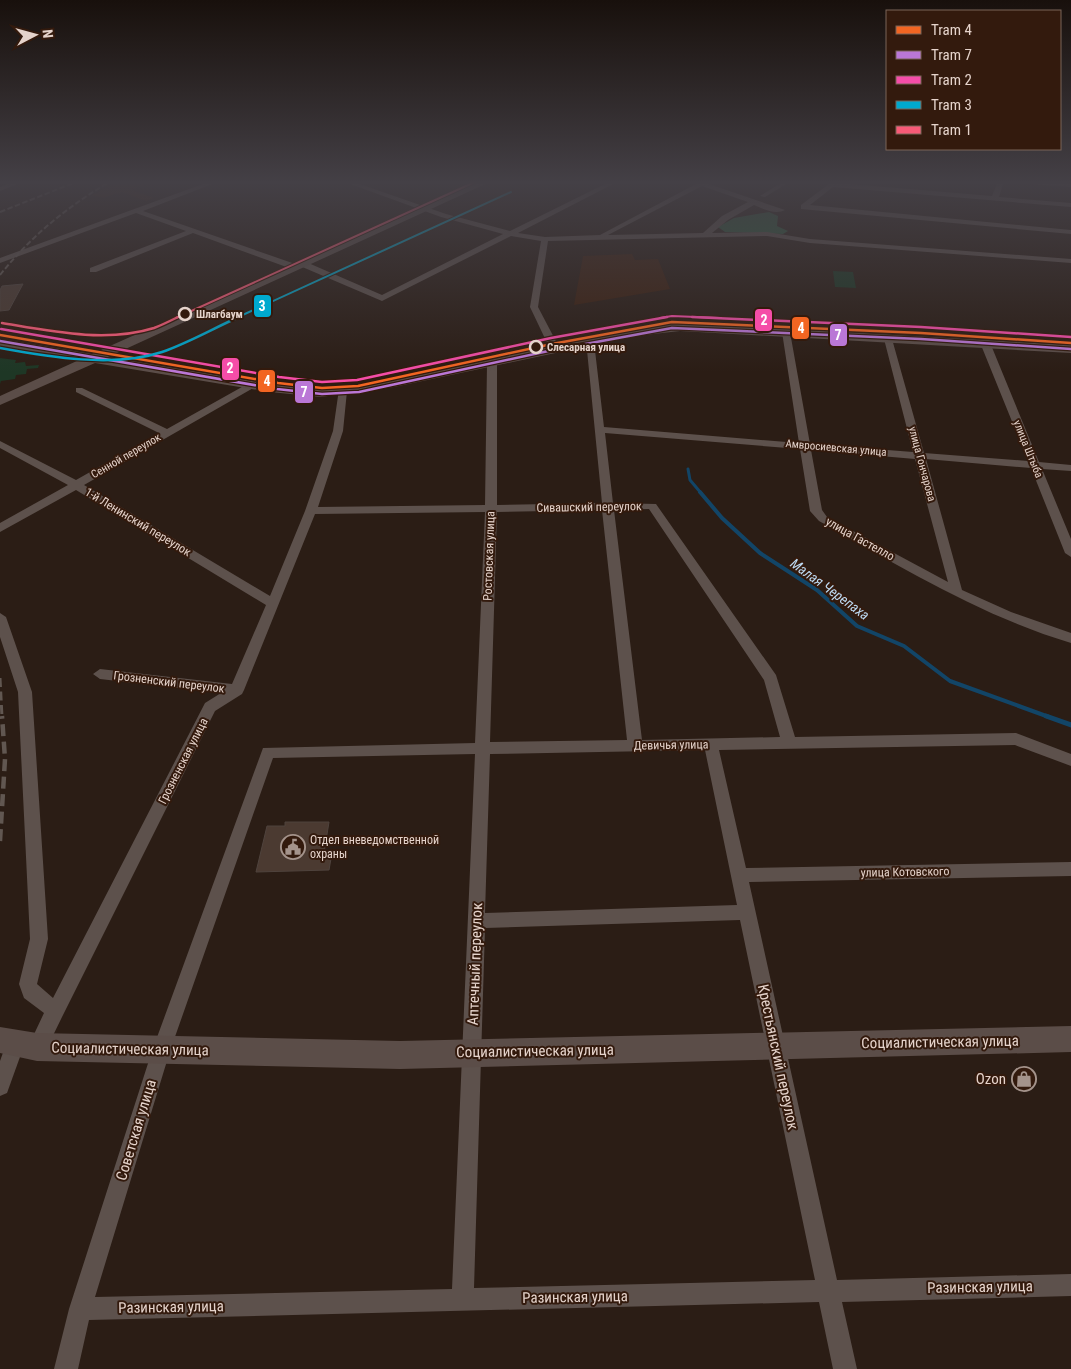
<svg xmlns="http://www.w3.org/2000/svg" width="1071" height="1369" font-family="'Roboto Condensed',sans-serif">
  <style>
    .built { fill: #3c2010 }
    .green { fill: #1e3725 }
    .forest { fill: #2c5d3d }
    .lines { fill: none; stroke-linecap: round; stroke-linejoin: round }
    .stream-far2 { stroke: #124567; stroke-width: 3 }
    .stream-far1 { stroke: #124567; stroke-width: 4 }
    .stream { stroke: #124567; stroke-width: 5 }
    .building { fill: #4b3a31; stroke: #4f433d }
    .street { fill: #5d514c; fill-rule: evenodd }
    .secondary { fill: #5b4d48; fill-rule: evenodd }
    .rail-far2 { stroke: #615751; stroke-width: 2; stroke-dasharray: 5.5 2.5; stroke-linecap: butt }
    .rail-far1 { stroke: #615751; stroke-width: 3; stroke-dasharray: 9 4.5; stroke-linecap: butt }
    .rail { stroke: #615751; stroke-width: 4.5; stroke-dasharray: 12 5.5; stroke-linecap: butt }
    .tram-1-casing { stroke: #331a0d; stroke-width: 5 }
    .tram-2-casing { stroke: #331a0d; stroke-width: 5 }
    .tram-3-far1-casing { stroke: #331a0d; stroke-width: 4 }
    .tram-3-casing { stroke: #331a0d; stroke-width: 5 }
    .tram-4-far1-casing { stroke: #331a0d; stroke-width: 4 }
    .tram-4-casing { stroke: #331a0d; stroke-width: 5 }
    .tram-5-far1-casing { stroke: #331a0d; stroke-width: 4 }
    .tram-5-casing { stroke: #331a0d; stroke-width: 5 }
    .tram-1 { stroke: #f26522; stroke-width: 2.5 }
    .tram-2 { stroke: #ba77d6; stroke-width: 2.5 }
    .tram-3-far1 { stroke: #f54da8; stroke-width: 2 }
    .tram-3 { stroke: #f54da8; stroke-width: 2.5 }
    .tram-4-far1 { stroke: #00a9ce; stroke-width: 2 }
    .tram-4 { stroke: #00a9ce; stroke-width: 2.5 }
    .tram-5-far1 { stroke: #f75a77; stroke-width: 2 }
    .tram-5 { stroke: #f75a77; stroke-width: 2.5 }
    .stop-dot { fill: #331a0d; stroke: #e5d3cb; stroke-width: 2.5 }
    .labels { text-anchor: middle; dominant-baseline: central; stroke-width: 4; stroke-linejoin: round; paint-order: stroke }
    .far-stop-label { font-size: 11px; font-weight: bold; fill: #e5d3cb; stroke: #331a0d; text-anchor: start }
    .far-street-label { font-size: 11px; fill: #e5d3cb; stroke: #331a0d }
    .street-label { font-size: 12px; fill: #e5d3cb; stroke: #331a0d }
    .poi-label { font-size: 12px; fill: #e5d3cb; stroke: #331a0d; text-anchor: start }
    .water-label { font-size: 14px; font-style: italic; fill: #bedbf4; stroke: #331a0d }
    .near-street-label { font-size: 15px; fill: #e5d3cb; stroke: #331a0d }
    .near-poi-label { font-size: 15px; fill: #e5d3cb; stroke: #331a0d; text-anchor: end }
    .line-badge { stroke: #331a0d; stroke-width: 2 }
    .badge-label { font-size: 14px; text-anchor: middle; font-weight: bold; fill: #fff }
  </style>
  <rect width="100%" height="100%" fill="#2b1d15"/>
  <g class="built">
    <path d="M121,181h32l-21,9 22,8 -8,3 -24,-9 -19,6 -11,-3z"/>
    <path d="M632,254l3,6 23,-1 12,30 -96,16 9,-49z"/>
  </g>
  <g class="green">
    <path d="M833,271l20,1 3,16 -21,-1z"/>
    <path d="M0,358l16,2 -1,3 10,-1 1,4 13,-1 -1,3 -11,1 -1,5 -10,1 -1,4 -14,2 -1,3z"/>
  </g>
  <path class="forest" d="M769,212l9,4 -1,10 11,5 -5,3 -58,-2 -7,-5 16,-9z"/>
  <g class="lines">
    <path class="stream-far2" d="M688,469l2,11 11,13"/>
    <path class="stream-far1" d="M700,492l22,26 38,35 57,37 40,36 47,20 46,35 99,36"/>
    <path class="stream" d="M1046,716l25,9"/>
  </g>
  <g class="building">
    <path d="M23,284l-14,26 -9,1v-21l2,-4z"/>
    <path d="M285,822h44l-5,31h8l-3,17 -73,2 11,-46h18z"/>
  </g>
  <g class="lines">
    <g class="street">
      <path d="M16,181h9l-25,10v-4z"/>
      <path d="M211,181h9l-77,30 155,54v4h-6l-99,-36 -97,39h-6v-4l96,-37 -50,-18 -136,50v-5z"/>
      <path d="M342,181h9l95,33 64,17 101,-50h8l-101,52 27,4 55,-2 96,-51 -5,-3h9l85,29c-9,5 -22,-1 -31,-5l-26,15 -16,13 55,-1 43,7 261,20v4l-261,-20 -43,-7 -219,5 -10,66 22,42 -5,3 -5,-3 -20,-42 11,-66 -30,-5 -129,65 -82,-35v-4h6l76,33 121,-61 -62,-17zM702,186l46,16 -26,14 -19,17 -95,2z"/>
      <path d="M784,181h7l-26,16 -5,-1z"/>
      <path d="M833,181h7l-2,2 154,13 6,-15h6l-5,16 72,6v4l-238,-20 -23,18 261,25v4l-270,-25v-4z"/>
      <path d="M1012,181l59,2v4l-56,-4z"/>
      <path d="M786,329l4,3 20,112 103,8 -29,-113 4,-3 4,3 32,114 104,8 -47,-116 5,-3 5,3 48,117 32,3v6l-29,-2 29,70v18l-6,-4 -34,-85 -105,-9 36,131 49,22 60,21v10c-90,-27 -170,-76 -252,-122l-9,-10 -10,-62 -195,-16 8,70 43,1 120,171 19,62 221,-4 55,21v12l-56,-21 -296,5 27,118 325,-6v14l-322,6 88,398 234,-6v22l-229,6 15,67h-24l-14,-67 -730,18 -11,49h-24l15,-60 83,-258 111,-303 212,-5 10,-231 -170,2 -71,176 -2,4 -27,17 -153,306 -18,37 -7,2 -7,-2 -2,-7 16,-34 -20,-15 -5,-14 11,-45 -12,-247 -18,-55v-24l6,4 26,75 16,247 -11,45 16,14 152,-295 16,-10 -121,-14 -7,-5 7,-5 132,15 34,-79 -190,-115 -76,42v-9l68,-38 -68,-37v-7l76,39 83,-47 -83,-41v-4h6l85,41 82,-46h6v4l-171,98 186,111 35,-85 28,-80 6,-42 8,2 -4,40 -25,76 167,-2 2,-141 5,-3 5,3v141l105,-2 -16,-163 8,2 10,85 195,16 -17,-111zM811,450l104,9 33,123 -121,-65 -5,-7zM649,509l115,171 16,57 -138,3 -28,-230zM602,510l25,230 -137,2 7,-230zM705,750l32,155 -252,8 5,-159zM475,754l-23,535 -357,8 75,-246 103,-293zM740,920l75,360 -341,8 11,-360z"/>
      <path d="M16,1034l7,2 2,7 -18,50 -7,3v-35l9,-25z"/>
    </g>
    <g class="secondary">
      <path d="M479,181h13l-384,176 162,27 51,5 73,-10 242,-51 44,-5 391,22v8l-391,-22 -44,5 -242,51 -73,10 -51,-5 -175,-29 -95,42v-9l79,-36 -79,-13v-8l92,15z"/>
      <path d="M1071,1026v26l-671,17 -363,-8 -37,-8v-26l37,6 363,8z"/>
    </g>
    <g class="rail-far2">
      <path d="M0,212l76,-30"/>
      <path d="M0,275c31,-39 68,-69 111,-94"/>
    </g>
    <path class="rail-far1" d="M0,678l2,39"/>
    <path class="rail" d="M0,841l5,-82 -3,-43"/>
    <defs>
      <path id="tram-1" d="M0,335l278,48 44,5 36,-2 194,-42 120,-22 249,11 150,10"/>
      <path id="tram-2" d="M0,341l277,48 45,5 37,-2 194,-42 119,-22 249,11 150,10"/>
      <path id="tram-3-far1" d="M660,318l12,-2 49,2"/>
      <g id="tram-3">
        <path d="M692,317l229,10 150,10"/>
        <path d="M1,329l278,48 43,5 35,-2 194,-42 116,-21"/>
      </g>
      <path id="tram-4-far1" d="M236,318l275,-126"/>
      <path id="tram-4" d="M0,348c49,9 114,20 162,4 26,-9 52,-24 77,-35"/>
      <path id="tram-5-far1" d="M176,318l301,-137"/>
      <path id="tram-5" d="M2,323c48,8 104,20 152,5 8,-3 16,-7 24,-11"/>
    </defs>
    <use href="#tram-1" class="tram-1-casing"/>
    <use href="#tram-2" class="tram-2-casing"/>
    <use href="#tram-3-far1" class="tram-3-far1-casing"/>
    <use href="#tram-3" class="tram-3-casing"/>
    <use href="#tram-4-far1" class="tram-4-far1-casing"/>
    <use href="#tram-4" class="tram-4-casing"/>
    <use href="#tram-5-far1" class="tram-5-far1-casing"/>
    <use href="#tram-5" class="tram-5-casing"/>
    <use href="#tram-1" class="tram-1"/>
    <use href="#tram-2" class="tram-2"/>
    <use href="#tram-3-far1" class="tram-3-far1"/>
    <use href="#tram-3" class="tram-3"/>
    <use href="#tram-4-far1" class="tram-4-far1"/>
    <use href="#tram-4" class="tram-4"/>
    <use href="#tram-5-far1" class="tram-5-far1"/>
    <use href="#tram-5" class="tram-5"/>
  </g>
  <linearGradient id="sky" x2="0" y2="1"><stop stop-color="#18100c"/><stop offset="0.49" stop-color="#444046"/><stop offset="1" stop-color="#444046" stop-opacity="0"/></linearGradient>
  <rect width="1071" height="372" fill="url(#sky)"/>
  <defs>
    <symbol id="civic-ring" viewBox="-11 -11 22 22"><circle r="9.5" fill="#331a0d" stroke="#a4938b" stroke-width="1.5"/><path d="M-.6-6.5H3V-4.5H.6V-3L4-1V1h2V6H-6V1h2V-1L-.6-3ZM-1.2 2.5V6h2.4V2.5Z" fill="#a4938b"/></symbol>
    <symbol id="shop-ring" viewBox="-11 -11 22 22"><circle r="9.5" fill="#331a0d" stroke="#a4938b" stroke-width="1.5"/><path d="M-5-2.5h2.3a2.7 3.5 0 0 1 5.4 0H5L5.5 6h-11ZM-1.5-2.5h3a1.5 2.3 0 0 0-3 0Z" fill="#a4938b"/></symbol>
  </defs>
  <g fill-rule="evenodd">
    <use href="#civic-ring" x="279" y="833" width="28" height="28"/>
    <use href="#shop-ring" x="1010" y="1065" width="28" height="28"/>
  </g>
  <g class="stop-dot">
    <circle cx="185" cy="314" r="6"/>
    <circle cx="536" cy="347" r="6"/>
  </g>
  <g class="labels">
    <g class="far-stop-label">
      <text x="196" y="314">Шлагбаум</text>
      <text x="547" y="347">Слесарная улица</text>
    </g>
    <g class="far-street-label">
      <text transform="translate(836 448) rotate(5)">Амвросиевская улица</text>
      <text transform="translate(1028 449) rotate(68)">улица Штыба</text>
      <text transform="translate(126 456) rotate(-30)">Сенной переулок</text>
      <text transform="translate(922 464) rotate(75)">улица Гончарова</text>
    </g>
    <g class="street-label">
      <text transform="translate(589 507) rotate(-1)">Сивашский переулок</text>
      <text transform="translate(138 522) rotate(31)">1-й Ленинский переулок</text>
      <text transform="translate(860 539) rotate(29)">улица Гастелло</text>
      <text transform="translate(489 556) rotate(-88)">Ростовская улица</text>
      <text transform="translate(169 682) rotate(7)">Грозненский переулок</text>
      <text transform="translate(671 745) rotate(-1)">Девичья улица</text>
      <text transform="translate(183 761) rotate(-63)">Грозненская улица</text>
      <text transform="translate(905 872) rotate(-1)">улица Котовского</text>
    </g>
    <g class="poi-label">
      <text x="310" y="840">Отдел вневедомственной<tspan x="310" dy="14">охраны</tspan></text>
    </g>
    <g class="water-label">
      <text transform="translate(830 589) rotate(36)">Малая Черепаха</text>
    </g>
    <g class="near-street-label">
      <text transform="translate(475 964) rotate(-88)">Аптечный переулок</text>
      <text transform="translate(940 1042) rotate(-1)">Социалистическая улица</text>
      <text transform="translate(130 1049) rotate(1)">Социалистическая улица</text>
      <text transform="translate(535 1051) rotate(-1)">Социалистическая улица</text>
      <text transform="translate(778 1057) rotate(78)">Крестьянский переулок</text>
      <text transform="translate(136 1130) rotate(-73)">Советская улица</text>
      <text transform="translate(980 1287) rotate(-1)">Разинская улица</text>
      <text transform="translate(575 1297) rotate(-1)">Разинская улица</text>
      <text transform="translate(171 1307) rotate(-1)">Разинская улица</text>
    </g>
    <g class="near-poi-label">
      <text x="1006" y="1079">Ozon</text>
    </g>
  </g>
  <g class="line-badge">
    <rect x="253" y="294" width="19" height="24" rx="5" fill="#00a9ce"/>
    <rect x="754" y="308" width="19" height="24" rx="5" fill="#f54da8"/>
    <rect x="791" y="316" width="19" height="24" rx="5" fill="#f26522"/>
    <rect x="829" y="323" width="19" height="24" rx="5" fill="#ba77d6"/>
    <rect x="221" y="357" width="19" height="24" rx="5" fill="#f54da8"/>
    <rect x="257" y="369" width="19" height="24" rx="5" fill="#f26522"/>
    <rect x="294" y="380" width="20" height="24" rx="5" fill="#ba77d6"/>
  </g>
  <g class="badge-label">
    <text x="262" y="311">3</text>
    <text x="764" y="325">2</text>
    <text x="801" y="333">4</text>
    <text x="838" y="340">7</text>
    <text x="230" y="373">2</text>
    <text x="267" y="386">4</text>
    <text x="304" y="397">7</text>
  </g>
  <rect x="886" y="10" width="175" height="140" fill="#331a0d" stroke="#7a6459"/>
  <rect x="896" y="26" width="25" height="8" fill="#f26522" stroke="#7a6459"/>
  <text x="931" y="35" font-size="15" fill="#e5d3cb">Tram 4</text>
  <rect x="896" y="51" width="25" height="8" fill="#ba77d6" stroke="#7a6459"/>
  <text x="931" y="60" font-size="15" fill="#e5d3cb">Tram 7</text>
  <rect x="896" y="76" width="25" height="8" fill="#f54da8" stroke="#7a6459"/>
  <text x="931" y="85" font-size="15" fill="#e5d3cb">Tram 2</text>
  <rect x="896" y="101" width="25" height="8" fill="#00a9ce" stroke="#7a6459"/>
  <text x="931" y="110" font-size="15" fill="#e5d3cb">Tram 3</text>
  <rect x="896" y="126" width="25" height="8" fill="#f75a77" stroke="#7a6459"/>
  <text x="931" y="135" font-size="15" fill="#e5d3cb">Tram 1</text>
  <g transform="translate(35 35) rotate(84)" stroke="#331a0d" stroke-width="4" paint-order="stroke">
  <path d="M0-4L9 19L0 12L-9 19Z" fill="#e5d3cb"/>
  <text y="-8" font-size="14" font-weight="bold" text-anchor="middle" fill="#e5d3cb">N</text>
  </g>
</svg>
